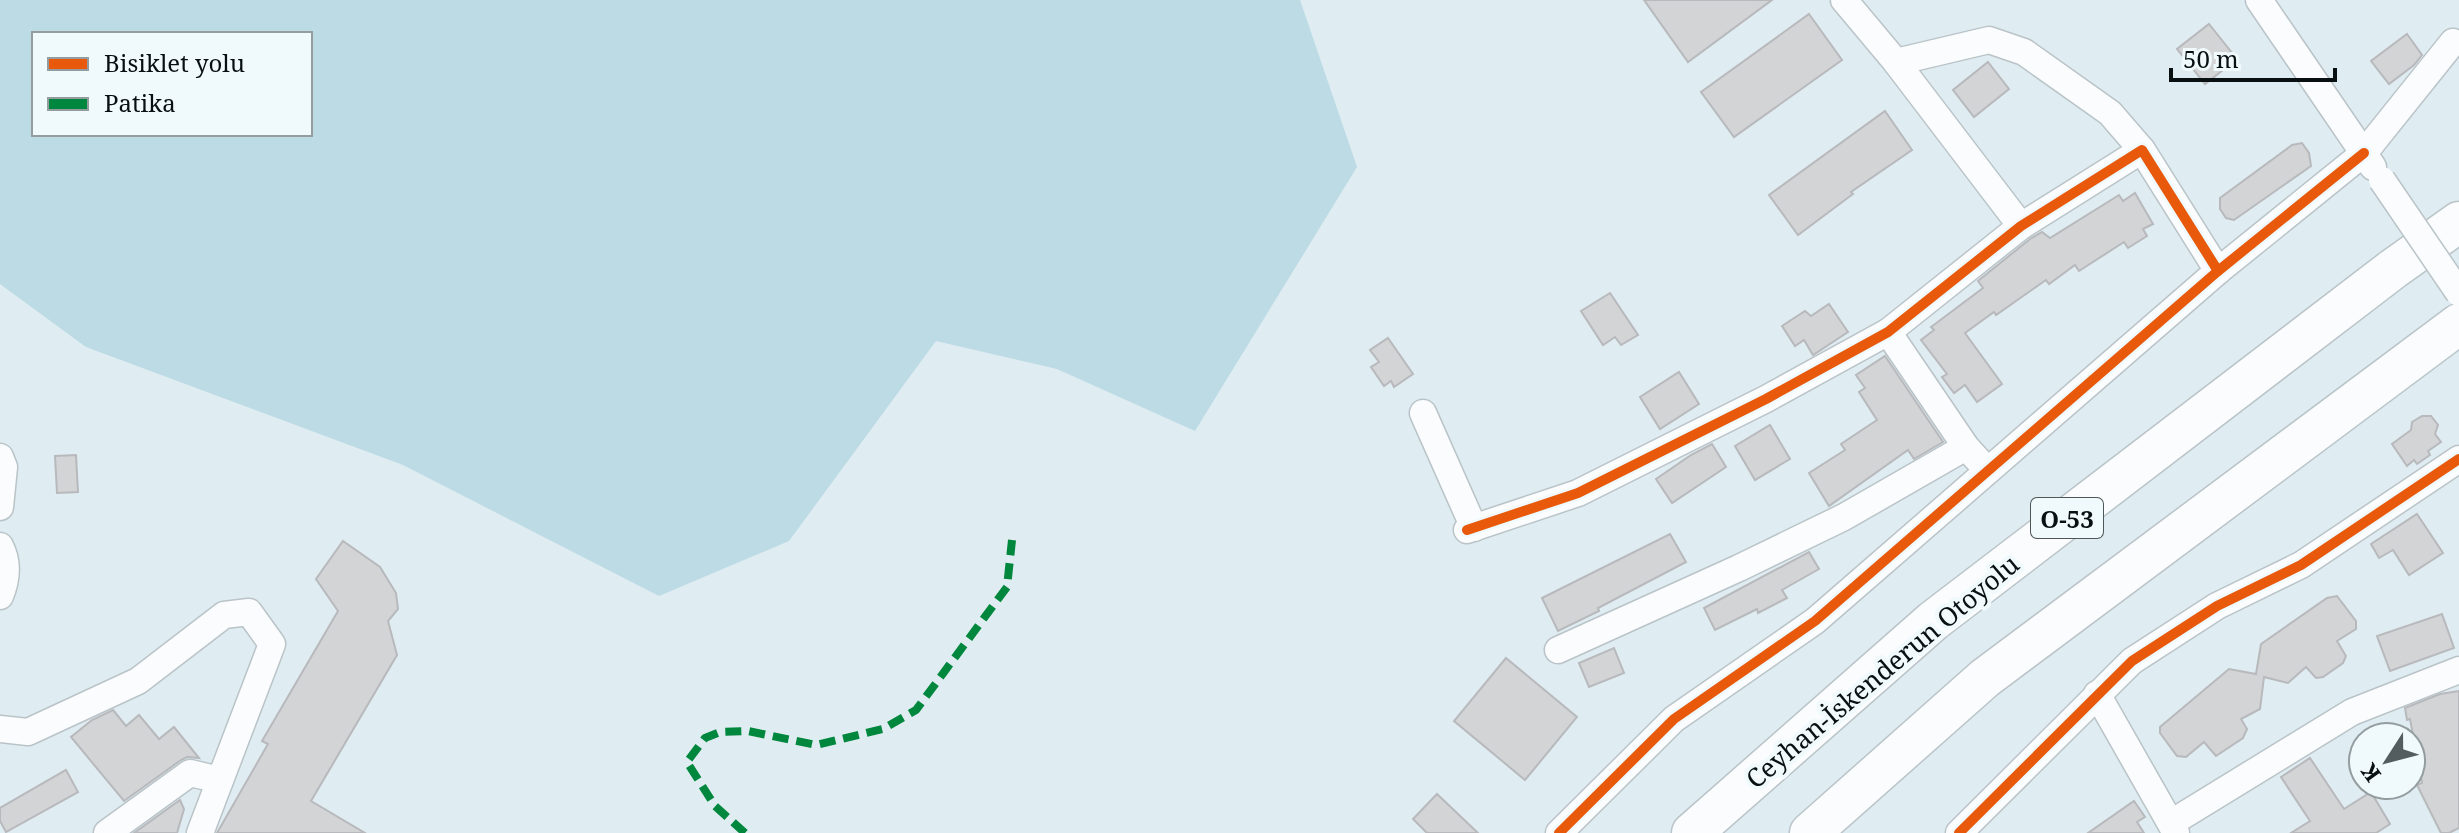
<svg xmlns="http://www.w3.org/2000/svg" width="2459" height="833" font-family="'Noto Serif',serif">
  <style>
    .green { fill: #bcdbe5; fill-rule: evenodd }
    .building { fill: #d3d4d6; stroke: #b8b9bc; stroke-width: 2 }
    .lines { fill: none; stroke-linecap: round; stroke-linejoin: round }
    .minor-casing { stroke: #bac4c8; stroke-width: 29 }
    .highway-casing { stroke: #bac4c8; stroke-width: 43 }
    .minor { stroke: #fafcfd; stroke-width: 26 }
    .highway { stroke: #fafcfd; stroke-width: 40 }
    .minor-bridge-casing { stroke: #bac4c8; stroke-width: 29; stroke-linecap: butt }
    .minor-bridge { stroke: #fafcfd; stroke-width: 26 }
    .quiet { stroke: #00873e; stroke-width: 8; stroke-dasharray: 16 8; stroke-linecap: butt }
    .cycleway-casing { stroke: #f0fafd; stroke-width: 15 }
    .cycleway { stroke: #e8590c; stroke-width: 10 }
    .labels { text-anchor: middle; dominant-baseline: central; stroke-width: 8; stroke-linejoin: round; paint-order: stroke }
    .shield { fill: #f0fafd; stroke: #4e5658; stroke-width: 2 }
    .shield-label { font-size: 24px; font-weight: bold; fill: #081012 }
    .street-label { font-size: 26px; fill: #081012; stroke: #f0fafd }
  </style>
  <rect width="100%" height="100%" fill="#dfecf1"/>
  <path class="green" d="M0,0h1300l57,167 -162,264 -138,-62 -121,-28 -147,200 -130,55 -256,-131 -317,-118 -86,-63zM34,34h276v100h-276z"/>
  <g class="building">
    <path d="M1644,0h128l-84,62z"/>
    <path d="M1809,14l33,46 -108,77 -33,-45z"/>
    <path d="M2209,24l28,35 -32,25 -28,-35z"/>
    <path d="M2407,34l15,21 -8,10 -25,19 -18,-23z"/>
    <path d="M1988,62l21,27 -35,28 -21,-27z"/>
    <path d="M1885,111l27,39 -61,42 2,2 -55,41 -29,-40z"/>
    <path d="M2302,143l7,10 2,13 -77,54 -8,-2 -6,-9v-11l72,-53z"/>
    <path d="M2135,193l18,31 -10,5 4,7 -19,12 -4,-6 -45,29 -4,-6 -26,19 -3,-4 -50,35 -2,-3 -29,21 37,51 -25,18 -12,-17 -11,8 -12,-16 5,-3 -26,-34 13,-10 -3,-3 52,-39 -5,-7 52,-42 12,-7 8,6 69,-43 4,6z"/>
    <path d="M1610,293l28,42 -17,10 -6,-8 -12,8 -22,-34z"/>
    <path d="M1829,304l19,28 -35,23 -9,-15 -9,6 -13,-20 23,-15 6,5z"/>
    <path d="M1388,338l25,36 -19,13 -3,-6 -7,5 -13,-19 8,-5 -9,-12z"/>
    <path d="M1885,356l58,86 -29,17 -6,-9 -79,56 -20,-33 36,-23 -4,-6 36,-24 -18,-28 6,-4 -9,-13z"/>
    <path d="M1679,372l20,32 -39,25 -20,-32z"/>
    <path d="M2422,416h9l7,9 -3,9 6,8 -13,9 2,4 -13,9 -3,-4 -7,6 -15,-22 19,-14 1,-8z"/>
    <path d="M1770,425l20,34 -35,21 -20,-34z"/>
    <path d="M1712,444l14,23 -54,36 -16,-24 35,-24z"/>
    <path d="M76,455l2,37 -21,1 -2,-37z"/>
    <path d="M2417,514l26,39 -34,22 -16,-25 -14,8 -8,-14z"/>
    <path d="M1670,534l16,28 -88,46 1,3 -41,20 -16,-33z"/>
    <path d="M343,541l37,26 16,26 2,16 -10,12 9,34 -86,146 54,32h-148l51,-89 -6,-3 76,-130 -22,-32z"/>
    <path d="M1809,552l10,17 -37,21 5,8 -29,15 -1,-4 -42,21 -11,-22z"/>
    <path d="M2337,596l19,25v8l-19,12 9,15 -3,7 -20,14 -7,1 -10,-11 -18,16 -24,-6 -4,32 -19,10 6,10 -4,9 -27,18 -12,-14 -18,15 -9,-1 -17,-23v-6l69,-58 27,5 5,-30 66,-46z"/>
    <path d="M2442,614l12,34 -64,23 -13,-35z"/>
    <path d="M1614,648l10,25 -35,14 -10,-24z"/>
    <path d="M1506,658l71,59 -52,63 -71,-59z"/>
    <path d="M2459,691v137l-10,5h-8l-24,-48 5,-2 -12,-64 -3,1 -2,-12 35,-14z"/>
    <path d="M113,710l13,16 13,-11 20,24 15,-12 25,31 -12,-1 -6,3 -57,41 -53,-64 21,-17z"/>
    <path d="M2310,758l34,51 27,-17 19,32 -14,9h-85l19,-12 -29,-44z"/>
    <path d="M66,770l12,22 -72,40 -6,-11v-13z"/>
    <path d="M1437,794l41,39h-51l-14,-14z"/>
    <path d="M180,800l4,9 -7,24h-43z"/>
    <path d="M2134,801l11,16 -8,5 7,11h-56z"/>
  </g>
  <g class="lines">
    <defs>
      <g id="minor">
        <path d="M1844,0l52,62 125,164"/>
        <path d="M2259,0l114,167"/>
        <path d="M1896,62l93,-22 35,12 86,61 32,37"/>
        <path d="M1888,332l78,115 12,13"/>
        <path d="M1423,413l51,115"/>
        <path d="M0,457l4,10 -4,40"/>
        <path d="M1467,530l111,-37 188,-94 122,-67 133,-106 121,-76 76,121"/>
        <path d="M0,546c9,17 7,33 0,50"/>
        <path d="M1558,650l181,-82 105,-51 122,-70"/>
        <path d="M2097,694l79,139"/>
        <path d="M0,729l28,3 110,-51 86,-66 25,-3 23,32 -72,189"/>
        <path d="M2171,823l181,-111 107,-42"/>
        <path d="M107,833l83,-60 30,7"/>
        <path d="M1559,833l115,-114 141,-98 403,-350 146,-118 89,-111"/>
        <path d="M1959,833l173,-172 85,-55 84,-41 158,-106"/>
      </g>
      <g id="highway">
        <path d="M1692,833l241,-212 460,-352 66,-47"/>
        <path d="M1810,833l175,-155 474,-354"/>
      </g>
    </defs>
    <use href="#minor" class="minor-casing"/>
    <use href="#highway" class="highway-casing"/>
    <use href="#minor" class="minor"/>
    <use href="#highway" class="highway"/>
    <defs>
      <path id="minor-bridge" d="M2382,180l77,113"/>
    </defs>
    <use href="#minor-bridge" class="minor-bridge-casing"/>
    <use href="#minor-bridge" class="minor-bridge"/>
    <path class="quiet" d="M745,833l-30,-27 -28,-44 18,-24 15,-6 28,-1 68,14 67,-16 33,-19 91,-123 5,-47"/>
    <defs>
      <g id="cycleway">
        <path d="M1467,530l111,-37 188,-94 122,-67 133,-106 121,-76 76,121"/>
        <path d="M1559,833l115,-114 141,-98 403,-350 146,-118"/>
        <path d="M1959,833l173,-172 85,-55 84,-41 158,-106"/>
      </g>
    </defs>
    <use href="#cycleway" class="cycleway-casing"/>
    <use href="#cycleway" class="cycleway"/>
  </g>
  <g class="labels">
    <rect class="shield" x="2031" y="498" width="72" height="40" rx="6"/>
    <g class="shield-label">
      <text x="2067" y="518">O-53</text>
    </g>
    <g class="street-label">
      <text transform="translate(1882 671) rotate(-40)">Ceyhan-İskenderun Otoyolu</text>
    </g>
  </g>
  <rect x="32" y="32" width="280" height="104" fill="#f0fafd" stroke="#939c9f" stroke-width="2"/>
  <rect x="48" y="58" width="40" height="12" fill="#e8590c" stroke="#939c9f" stroke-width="2"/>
  <text x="104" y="72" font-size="24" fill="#081012">Bisiklet yolu</text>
  <rect x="48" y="98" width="40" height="12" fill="#00873e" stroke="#939c9f" stroke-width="2"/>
  <text x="104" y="112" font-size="24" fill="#081012">Patika</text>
  <g transform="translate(2387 761) rotate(234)"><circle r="38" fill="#f0fafd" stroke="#939c9f" stroke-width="2"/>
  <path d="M0-6L14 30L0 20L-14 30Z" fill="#535d60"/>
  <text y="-12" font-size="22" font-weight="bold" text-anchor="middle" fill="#081012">K</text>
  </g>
  <path d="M2171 68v12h164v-12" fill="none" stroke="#081012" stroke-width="4"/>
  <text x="2183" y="68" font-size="24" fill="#081012" stroke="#f0fafd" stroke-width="6" paint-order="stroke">50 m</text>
</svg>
